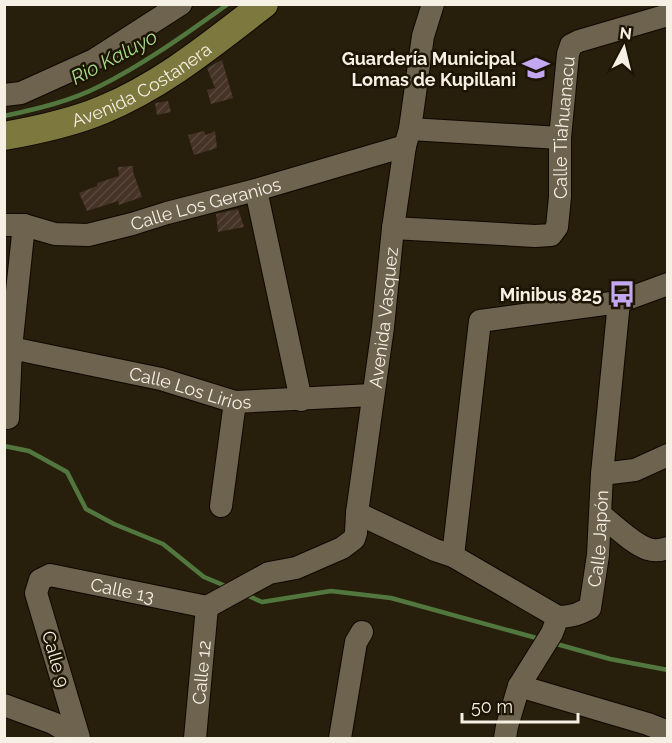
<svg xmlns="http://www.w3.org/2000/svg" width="672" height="743" font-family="Raleway,sans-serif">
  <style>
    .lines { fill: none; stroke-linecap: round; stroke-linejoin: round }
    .stream { stroke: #51773e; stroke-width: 4.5 }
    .building { fill: url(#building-hatch) }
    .minor-casing { stroke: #100700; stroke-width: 24 }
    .major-casing { stroke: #100700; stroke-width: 30 }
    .minor { stroke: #6e634f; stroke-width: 22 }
    .major { stroke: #7d783e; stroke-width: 28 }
    .labels { text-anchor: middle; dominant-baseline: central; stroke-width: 5; stroke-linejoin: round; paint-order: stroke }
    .poi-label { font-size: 18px; font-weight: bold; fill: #f6f0e4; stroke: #1e1404; text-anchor: end }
    .street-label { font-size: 18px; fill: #f6f0e4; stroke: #1e1404 }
    .water-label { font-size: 20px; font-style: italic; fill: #a5dd8b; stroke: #1e1404 }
  </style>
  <defs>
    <pattern id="building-hatch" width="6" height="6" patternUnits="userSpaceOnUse" patternTransform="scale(1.5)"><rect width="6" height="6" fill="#463327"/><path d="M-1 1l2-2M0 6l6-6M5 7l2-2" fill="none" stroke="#58473c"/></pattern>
  </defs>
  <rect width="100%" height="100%" fill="#271e0c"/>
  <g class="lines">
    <g class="stream">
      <path d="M4,116c33,-7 67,-15 96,-30 46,-23 87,-53 128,-82"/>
      <path d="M4,446l25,5 38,21 19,37 28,15 49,20 41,33 24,10"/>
      <path d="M244,594l18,8 69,-11 60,7 149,41"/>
      <path d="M553,643l57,16 58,11"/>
    </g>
  </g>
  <g class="building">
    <path d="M222,60l11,38 -22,6 -4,-14 8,-2 -8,-20z"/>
    <path d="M168,101l3,11 -14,3 -2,-12z"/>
    <path d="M204,131l2,4 9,-4 2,17 -23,7 -6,-20z"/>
    <path d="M133,166v6l9,25 -23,8 -1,-4 -31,10 -8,-18 18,-7v-3l22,-7 -1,-9z"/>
    <path d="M238,209l6,18 -26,5 -2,-18z"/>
  </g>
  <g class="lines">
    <defs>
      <g id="minor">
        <path d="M4,95l17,-2 73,-33 87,-56"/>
        <path d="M410,129l150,9"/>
        <path d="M256,190l45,210"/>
        <path id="s1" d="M4,225h20l31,9 33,1 44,-11 35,-11 89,-23 149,-44"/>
        <path id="s2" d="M393,228l142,8 16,-1 6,-8 3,-30v-59l8,-84 3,-9 8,-4 89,-26"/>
        <path id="s3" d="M11,348l150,31 74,23 137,-7"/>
        <path d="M8,418l3,-70 13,-123"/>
        <path d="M602,474l33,-4 33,-15"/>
        <path d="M221,506l14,-104"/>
        <path d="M357,513l78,37 18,6 105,61"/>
        <path d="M601,515c13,10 32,29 47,34 6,2 14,1 20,-1"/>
        <path d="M453,556l27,-235 139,-19 49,-18"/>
        <path id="s4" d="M207,607l62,-34 27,-5 46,-20 12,-9 2,-6 1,-20 26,-186 10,-99 12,-82 5,-17 13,-93 10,-32"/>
        <path d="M519,686l129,38 20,8"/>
        <path d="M4,705l49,18 25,15"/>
        <path id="s5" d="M79,738l-43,-145 4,-13 10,-5 157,32"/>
        <path id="s6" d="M195,738l12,-131"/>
        <path d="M340,738l16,-96 6,-10"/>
        <path id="s7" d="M505,738l2,-12 12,-40 33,-53 6,-16c13,0 21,-3 32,-9l8,-53 4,-81 17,-172"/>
      </g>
      <g id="major">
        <path id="s8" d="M4,136c34,-6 67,-13 98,-26 61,-25 111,-67 162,-106"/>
      </g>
    </defs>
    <use href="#minor" class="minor-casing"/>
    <use href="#major" class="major-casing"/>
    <use href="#minor" class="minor"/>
    <use href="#major" class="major"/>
  </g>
  <defs>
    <symbol id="school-bare" viewBox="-9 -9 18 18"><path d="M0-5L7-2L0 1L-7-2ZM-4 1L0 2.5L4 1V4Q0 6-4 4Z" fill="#c4a7f1" stroke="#1e1404" stroke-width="2.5" paint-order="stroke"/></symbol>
    <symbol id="bus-bare" viewBox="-9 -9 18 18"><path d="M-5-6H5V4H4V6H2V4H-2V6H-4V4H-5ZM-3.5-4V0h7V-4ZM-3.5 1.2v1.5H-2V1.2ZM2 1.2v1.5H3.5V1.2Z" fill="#c4a7f1" stroke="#1e1404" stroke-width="2.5" paint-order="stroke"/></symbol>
  </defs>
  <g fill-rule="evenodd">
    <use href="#school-bare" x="517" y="49" width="38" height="38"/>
    <use href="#bus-bare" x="603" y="275" width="38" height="38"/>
  </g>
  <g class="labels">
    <g class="poi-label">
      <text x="516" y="58">Guardería Municipal<tspan x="516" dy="21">Lomas de Kupillani</tspan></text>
      <text x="602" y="294">Minibus 825</text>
    </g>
    <g class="street-label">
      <text stroke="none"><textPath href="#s8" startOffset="148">Avenida Costanera</textPath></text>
      <text stroke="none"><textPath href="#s2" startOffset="268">Calle Tiahuanacu</textPath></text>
      <text stroke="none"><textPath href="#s1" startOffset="207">Calle Los Geranios</textPath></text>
      <text stroke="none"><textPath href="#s4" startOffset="387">Avenida Vasquez</textPath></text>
      <text stroke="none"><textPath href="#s3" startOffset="184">Calle Los Lirios</textPath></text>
      <text stroke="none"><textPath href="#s7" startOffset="237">Calle Japón</textPath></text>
      <text stroke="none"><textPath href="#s5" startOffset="250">Calle 13</textPath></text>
      <text transform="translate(56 659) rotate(74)">Calle 9</text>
      <text stroke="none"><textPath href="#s6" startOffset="66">Calle 12</textPath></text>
    </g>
    <g class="water-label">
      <text transform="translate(114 57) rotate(-28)">Rio Kaluyo</text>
    </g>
  </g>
  <rect width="672" height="743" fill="none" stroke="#f6f0e4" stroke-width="12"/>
  <g transform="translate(624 48) rotate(7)" stroke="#1e1404" stroke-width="4.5" paint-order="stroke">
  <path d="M0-4.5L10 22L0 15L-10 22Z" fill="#f6f0e4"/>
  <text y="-9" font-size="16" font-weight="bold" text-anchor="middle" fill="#f6f0e4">N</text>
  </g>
  <path d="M462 713v9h116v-9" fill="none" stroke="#f6f0e4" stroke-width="3"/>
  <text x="471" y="713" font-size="18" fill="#f6f0e4" stroke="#1e1404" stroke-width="4.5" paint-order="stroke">50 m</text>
</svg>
